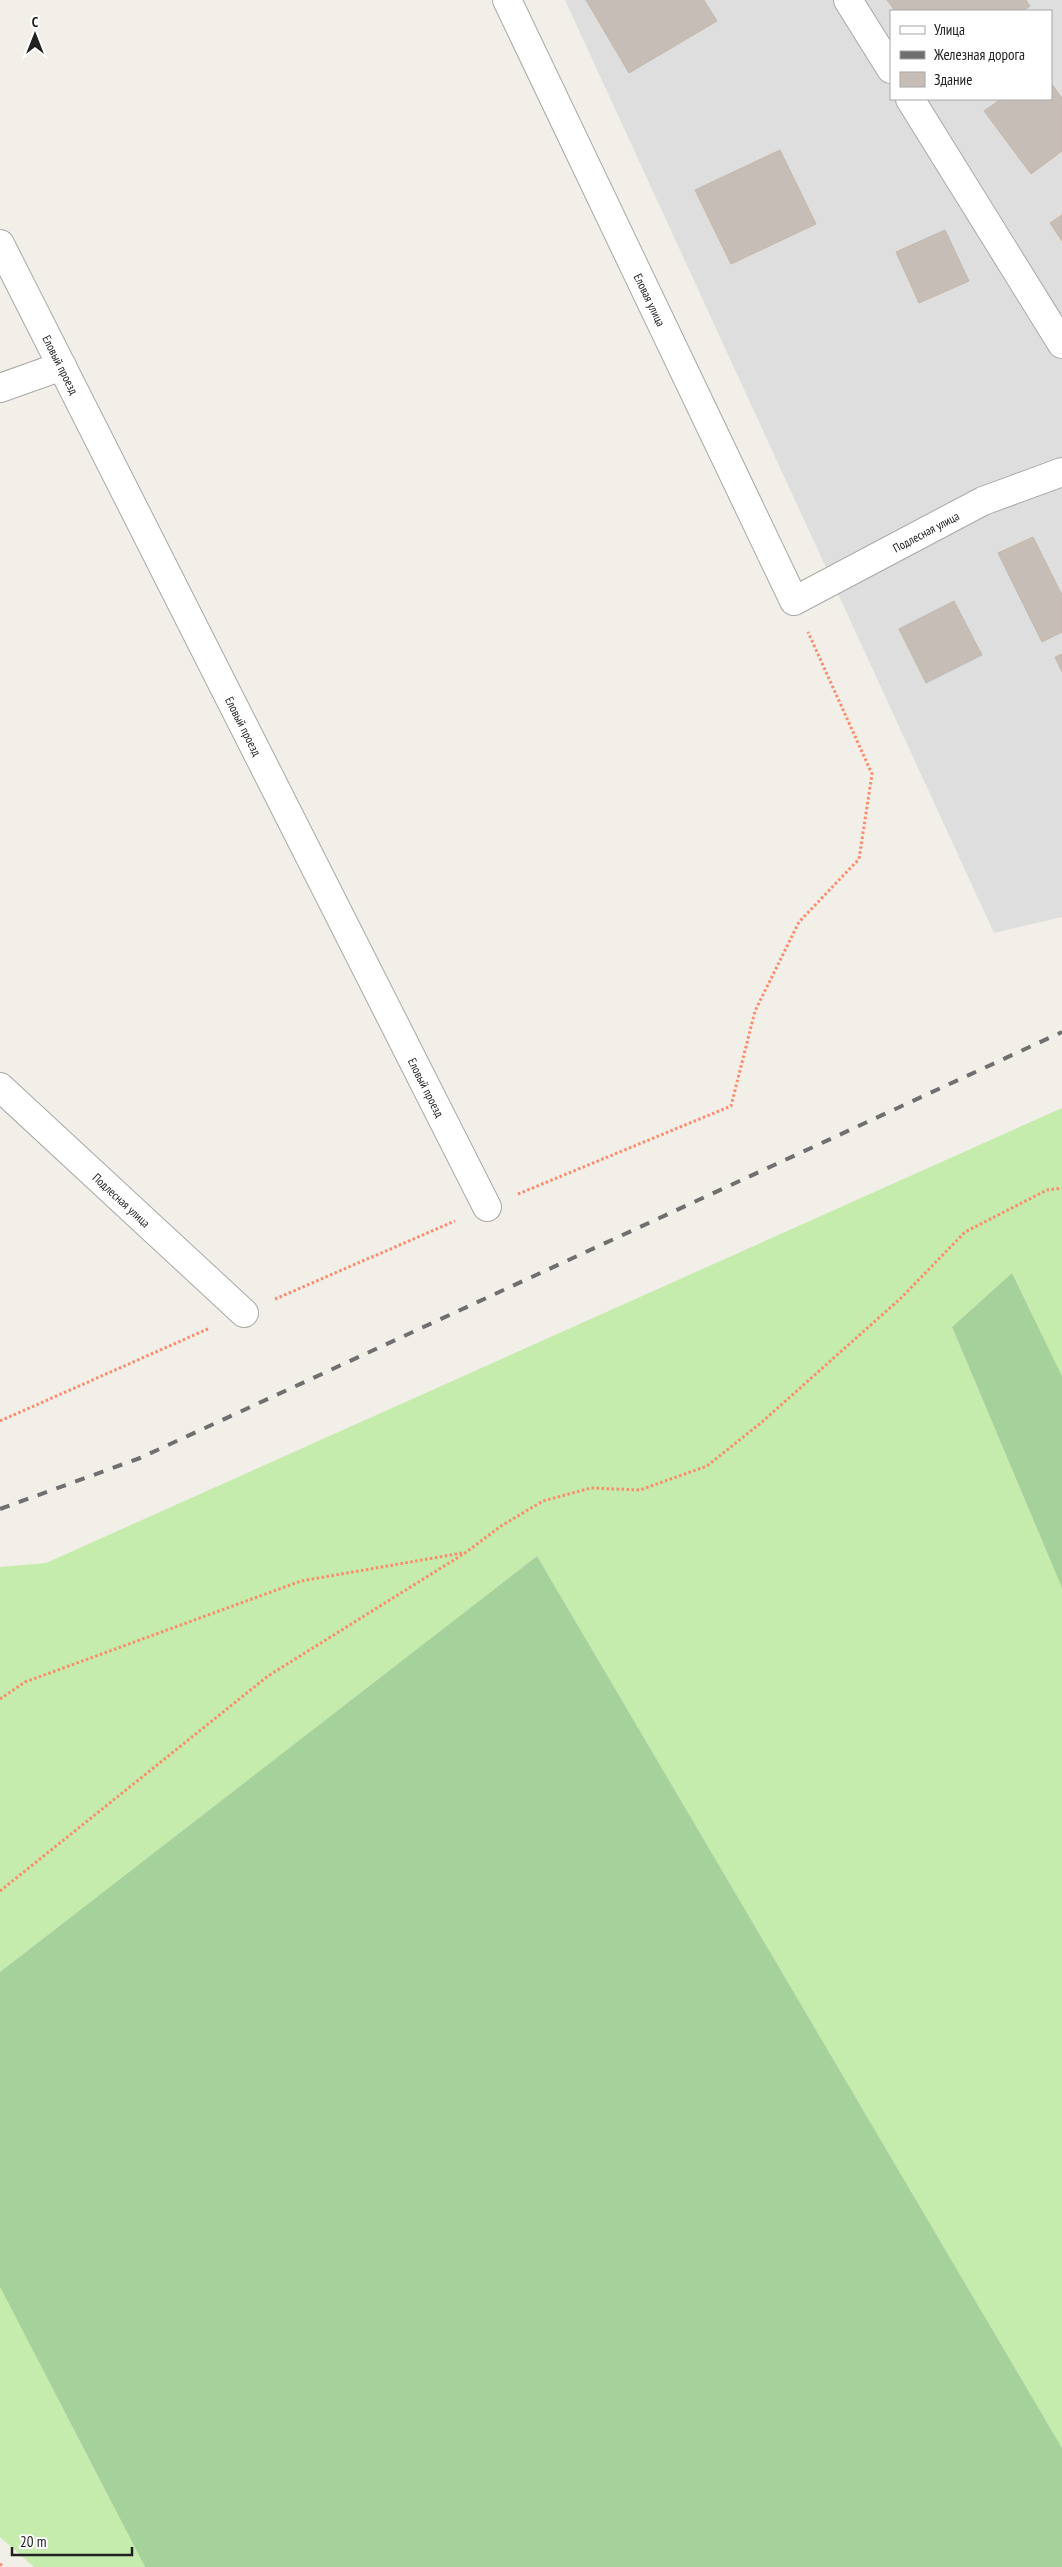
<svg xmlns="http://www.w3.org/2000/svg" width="1062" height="2567" font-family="'PT Sans Narrow',sans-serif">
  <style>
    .residential { fill: #dfdede; fill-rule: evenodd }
    .grass { fill: #c5ecac }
    .forest { fill: #a5d19b }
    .building { fill: #c6beb6; stroke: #c4b7a9 }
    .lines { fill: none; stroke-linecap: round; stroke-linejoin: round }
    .minor-casing { stroke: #a8a8a8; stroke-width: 30 }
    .path { stroke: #fd8a6c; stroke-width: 3; stroke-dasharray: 2.5 2.5; stroke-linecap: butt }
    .minor { stroke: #fff; stroke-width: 28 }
    .rail { stroke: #6f6f6f; stroke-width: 4; stroke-dasharray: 10 10; stroke-linecap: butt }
    .labels { text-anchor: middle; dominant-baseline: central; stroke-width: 4; stroke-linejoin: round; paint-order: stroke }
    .street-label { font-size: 12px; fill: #212121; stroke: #fff }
  </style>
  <rect width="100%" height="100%" fill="#f1efe7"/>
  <path class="residential" d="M565,0h497v917l-68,16zM891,11h160v88h-160z"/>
  <g class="grass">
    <path d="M1062,1108v268l-50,-103 -60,54 110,261v860l-525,-892 -537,416v-405l46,-4z"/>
    <path d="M0,2287l145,280h-111l-34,-30z"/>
  </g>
  <g class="forest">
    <path d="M1012,1273l50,103v212l-110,-261z"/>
    <path d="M537,1556l525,892v119h-917l-145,-280v-315z"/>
  </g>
  <g class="building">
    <path d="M586,0h118l13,21 -88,52z"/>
    <path d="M887,0h139l4,6 -7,5h-128z"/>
    <path d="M1051,83l11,15v53l-31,23 -47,-63 17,-12h50z"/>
    <path d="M780,150l36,74 -85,40 -36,-74z"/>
    <path d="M1062,215v26l-12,-18z"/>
    <path d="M945,230l24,51 -50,22 -23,-51z"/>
    <path d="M1033,537l29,58v37l-20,10 -44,-89z"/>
    <path d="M954,601l28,54 -56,28 -27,-54z"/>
    <path d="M1062,654v18l-7,-15z"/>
  </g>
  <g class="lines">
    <defs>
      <g id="minor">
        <path id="s1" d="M507,0l287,601 189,-100 79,-29"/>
        <path d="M848,0l43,69"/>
        <path d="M910,99l152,245"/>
        <path id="s2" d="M0,244l487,963"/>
        <path d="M0,388l62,-22"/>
        <path id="s3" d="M0,1087l244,226"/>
      </g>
    </defs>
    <use href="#minor" class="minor-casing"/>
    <g class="path">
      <path d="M518,1194l213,-88 24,-95 44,-89 60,-63 13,-85 -64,-142"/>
      <path d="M275,1299l180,-78"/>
      <path d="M0,1421l210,-93"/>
      <path d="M0,1699l25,-17 276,-101 161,-28"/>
      <path d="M0,1891l268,-215 197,-123 36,-27 42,-25 48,-13 49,2 67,-24 55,-44 139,-124 64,-66 82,-42 15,-2"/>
      <path d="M0,2564l4,3"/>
    </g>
    <use href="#minor" class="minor"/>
    <path class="rail" d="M0,1509l140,-51 922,-426"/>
  </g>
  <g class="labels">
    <g class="street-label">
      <text stroke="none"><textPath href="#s1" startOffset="332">Еловая улица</textPath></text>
      <text stroke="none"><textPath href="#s2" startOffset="135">Еловый проезд</textPath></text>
      <text stroke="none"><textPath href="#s1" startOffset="815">Подлесная улица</textPath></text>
      <text stroke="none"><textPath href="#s2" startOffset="540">Еловый проезд</textPath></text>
      <text stroke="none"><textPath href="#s2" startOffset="945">Еловый проезд</textPath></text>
      <text stroke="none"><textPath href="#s3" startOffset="166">Подлесная улица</textPath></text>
    </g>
  </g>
  <rect x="890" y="10" width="162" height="90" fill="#ffffff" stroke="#a6a6a6"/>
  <rect x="900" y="26" width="25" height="8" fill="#ffffff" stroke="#a6a6a6"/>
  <text x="934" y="35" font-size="15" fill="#212121">Улица</text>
  <rect x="900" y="51" width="25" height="8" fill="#6f6f6f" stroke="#a6a6a6"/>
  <text x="934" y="60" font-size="15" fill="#212121">Железная дорога</text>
  <rect x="900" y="72" width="25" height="15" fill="#c6beb6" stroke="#a6a6a6"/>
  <text x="934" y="85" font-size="15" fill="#212121">Здание</text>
  <g transform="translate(35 35)" stroke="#ffffff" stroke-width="4" paint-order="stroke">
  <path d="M0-4L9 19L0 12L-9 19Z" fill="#212121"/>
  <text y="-8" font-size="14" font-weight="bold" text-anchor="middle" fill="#212121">С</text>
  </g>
  <path d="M12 2547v8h120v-8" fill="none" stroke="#212121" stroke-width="2.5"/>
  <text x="20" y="2547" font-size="15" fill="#212121" stroke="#ffffff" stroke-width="4" paint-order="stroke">20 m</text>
</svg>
